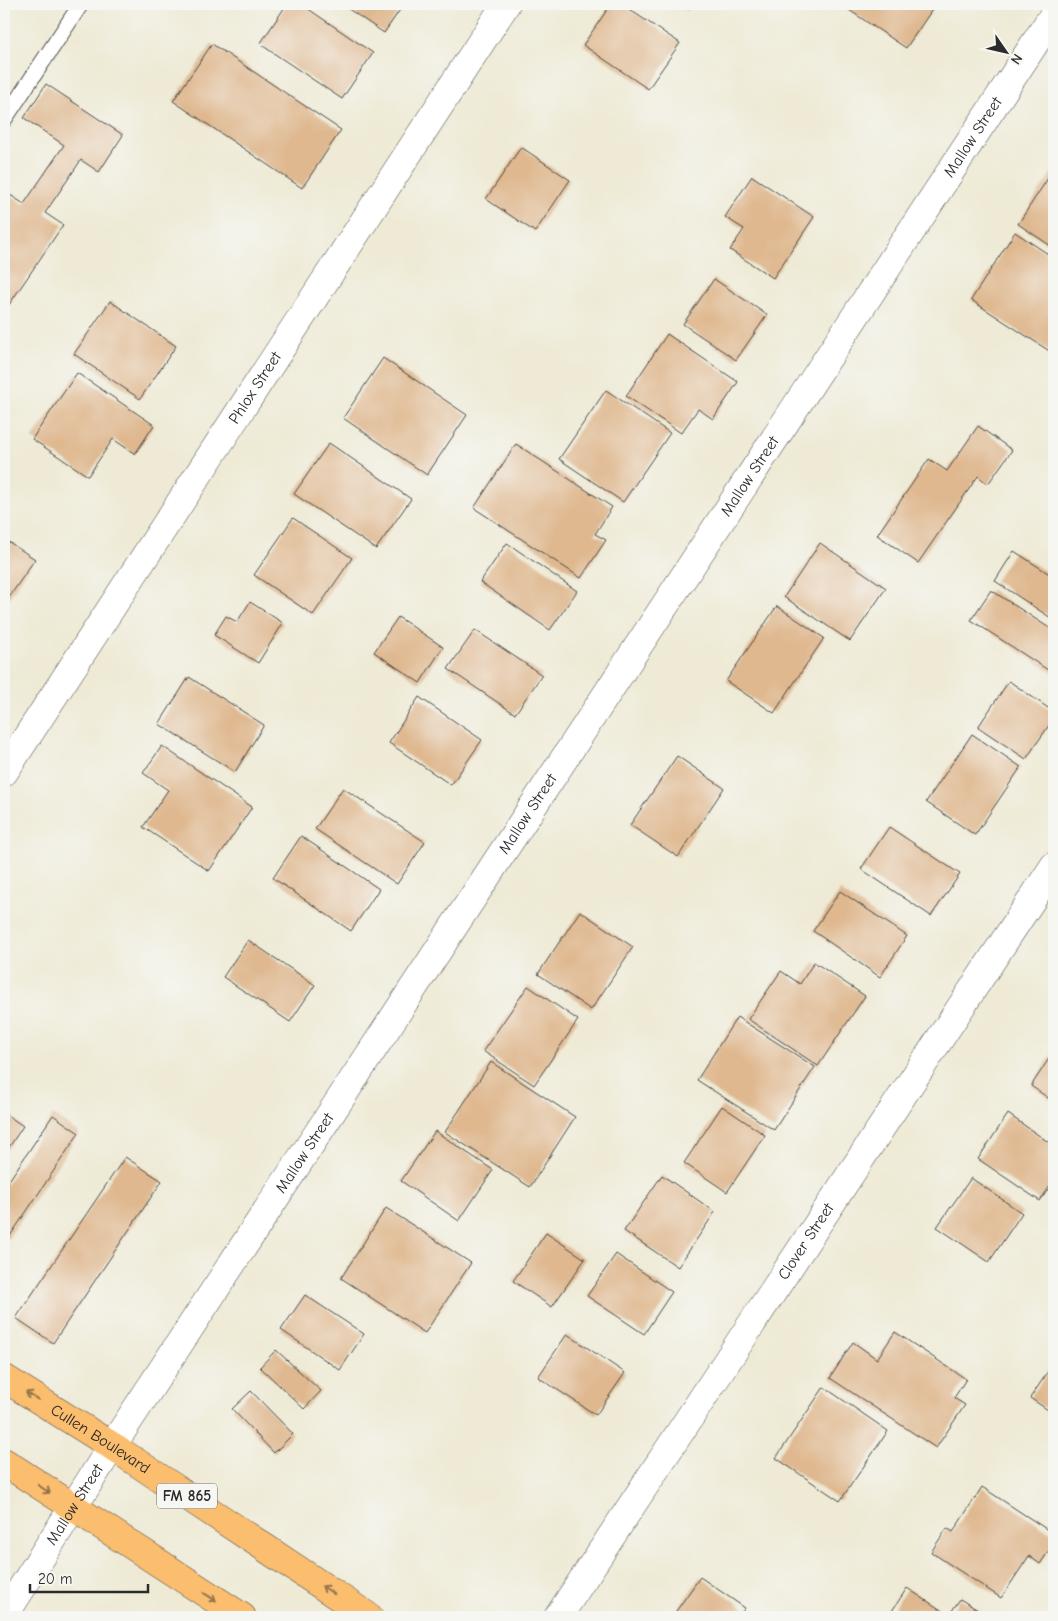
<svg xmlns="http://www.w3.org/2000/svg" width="1058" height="1621" font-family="'Comic Neue',sans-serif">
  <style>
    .building { fill: #dfb88f }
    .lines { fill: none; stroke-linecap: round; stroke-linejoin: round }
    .service-casing { stroke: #484844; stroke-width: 17 }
    .minor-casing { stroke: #484844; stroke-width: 29 }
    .primary-casing { stroke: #484844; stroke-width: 29 }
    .service { stroke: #fff; stroke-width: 15 }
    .minor { stroke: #fff; stroke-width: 28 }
    .primary { stroke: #fbbd6e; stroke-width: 28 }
    .oneway { stroke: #93744c }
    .labels { text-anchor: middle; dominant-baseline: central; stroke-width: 4; stroke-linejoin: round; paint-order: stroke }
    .shield { fill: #f6f6f2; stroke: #686867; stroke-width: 1 }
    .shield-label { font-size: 15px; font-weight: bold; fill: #2b2b2b }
    .street-label { font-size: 16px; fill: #2b2b2b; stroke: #f6f6f2 }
  </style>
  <rect width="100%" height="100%" fill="#f6f6f2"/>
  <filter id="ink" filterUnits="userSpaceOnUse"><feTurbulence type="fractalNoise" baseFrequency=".02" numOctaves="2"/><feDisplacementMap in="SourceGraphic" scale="10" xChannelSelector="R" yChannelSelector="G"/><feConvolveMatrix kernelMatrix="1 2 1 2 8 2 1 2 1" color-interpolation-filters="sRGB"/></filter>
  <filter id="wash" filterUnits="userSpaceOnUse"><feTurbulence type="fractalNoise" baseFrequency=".0096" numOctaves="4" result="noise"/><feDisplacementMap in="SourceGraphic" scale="20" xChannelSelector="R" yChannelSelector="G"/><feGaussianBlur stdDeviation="1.12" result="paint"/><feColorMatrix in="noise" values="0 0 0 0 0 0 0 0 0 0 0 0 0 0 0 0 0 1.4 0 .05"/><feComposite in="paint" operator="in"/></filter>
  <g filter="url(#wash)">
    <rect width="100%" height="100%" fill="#eeead5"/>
    <g id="blocks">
      <g class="building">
        <path d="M287,4h14l72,49 -31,46 -82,-55z"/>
        <path d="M341,4h63l-20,29z"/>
        <path d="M611,4h10l59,39 -32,46 -65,-44z"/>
        <path d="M680,4h11l-3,5z"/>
        <path d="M840,4h96l-30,44z"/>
        <path d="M212,44l129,86 -39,58 -129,-87z"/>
        <path d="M46,84l77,51 -24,37 -18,-12 -36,53 18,12 -59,87v-121l20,13 40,-59 -40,-27z"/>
        <path d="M521,147l49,33 -35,52 -49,-33z"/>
        <path d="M1054,169v79l-36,-24z"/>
        <path d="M752,176l62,41 -41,61 -43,-28 14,-21 -19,-12z"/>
        <path d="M1015,232l39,26v96l-83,-54z"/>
        <path d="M714,279l53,36 -31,45 -53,-36z"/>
        <path d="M110,301l66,45 -36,53 -66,-45z"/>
        <path d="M667,334l71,48 -25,37 -15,-10 -17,24 -55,-37z"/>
        <path d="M383,358l84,57 -40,60 -84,-57z"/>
        <path d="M77,373l77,52 -19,29 -22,-15 -25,37 -56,-37z"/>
        <path d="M606,390l64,43 -47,69 -64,-43z"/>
        <path d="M978,426l34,24 -24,34 -10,-8 -60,87 -41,-28 52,-76 18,12z"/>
        <path d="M329,443l82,56 -35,50 -82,-55z"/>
        <path d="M516,444l96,63 -17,27 11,6 -25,38 -107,-70z"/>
        <path d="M293,518l59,40 -39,57 -59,-40z"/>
        <path d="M4,539l31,20 -31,46z"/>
        <path d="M507,543l70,48 -27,39 -70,-48z"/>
        <path d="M820,543l66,45 -36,53 -66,-44z"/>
        <path d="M1014,551l40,26v43l-59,-39z"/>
        <path d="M991,590l63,41v43l-83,-54z"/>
        <path d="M250,602l33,21 -25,40 -44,-28 12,-19 11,6z"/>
        <path d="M777,606l47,32 -50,75 -48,-32z"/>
        <path d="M398,617l45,30 -23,36 -46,-31z"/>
        <path d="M475,630l67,45 -27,39 -67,-45z"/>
        <path d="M189,677l75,48 -29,47 -76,-48z"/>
        <path d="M1009,681l45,31v6l-28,41 -48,-32z"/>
        <path d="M419,697l63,43 -31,45 -62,-42z"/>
        <path d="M972,734l49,33 -46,68 -49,-33z"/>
        <path d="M162,746l90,61 -43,64 -66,-44 25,-37 -25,-17z"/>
        <path d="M677,756l47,32 -46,69 -48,-32z"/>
        <path d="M343,788l82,54 -28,42 -82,-55z"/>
        <path d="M889,827l71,47 -29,42 -70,-47z"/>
        <path d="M301,836l78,53 -28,42 -78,-53z"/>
        <path d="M840,891l67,45 -27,41 -67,-46z"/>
        <path d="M580,911l53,36 -42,63 -53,-36z"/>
        <path d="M248,940l67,45 -25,37 -67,-45z"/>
        <path d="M814,962l51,34 -47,70 -70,-47 33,-48 19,13z"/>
        <path d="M528,986l50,34 -44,65 -51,-34z"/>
        <path d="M737,1017l78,50 -41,63 -77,-50z"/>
        <path d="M1054,1051v51l-23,-16z"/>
        <path d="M491,1062l84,55 -45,70 -85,-55z"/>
        <path d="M722,1106l43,29 -38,57 -43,-29z"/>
        <path d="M4,1113l19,13 -19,29z"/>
        <path d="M1008,1114l46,32v34l-14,21 -62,-42z"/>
        <path d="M53,1115l26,18 -75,112v-57z"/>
        <path d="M435,1131l58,39 -34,51 -58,-40z"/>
        <path d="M125,1157l37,24 -109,162 -37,-25z"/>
        <path d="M662,1175l53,37 -37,55 -54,-36z"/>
        <path d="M971,1178l51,35 -33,49 -52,-35z"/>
        <path d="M386,1208l85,55 -46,70 -84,-55z"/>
        <path d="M546,1233l39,26 -33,48 -39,-26z"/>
        <path d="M616,1254l56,38 -28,42 -57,-38z"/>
        <path d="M305,1295l59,39 -24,36 -59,-40z"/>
        <path d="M895,1332l71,47 -12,19 11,7 -29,43 -106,-70 23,-36 24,17z"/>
        <path d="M567,1334l58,39 -29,42 -58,-38z"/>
        <path d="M276,1350l45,41 -17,18 -44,-42z"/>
        <path d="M1054,1363v51l-24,-16z"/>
        <path d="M824,1387l64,44 -48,70 -64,-43z"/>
        <path d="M251,1391l42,43 -19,19 -42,-44z"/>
        <path d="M982,1487l72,47v9l-14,21 -11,-8 -28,42 -70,-46 16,-24 6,4z"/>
        <path d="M700,1577l45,31 -7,9h-66z"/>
        <path d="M907,1588l42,27 11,-16 29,18h-101z"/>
      </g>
    </g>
  </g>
  <g filter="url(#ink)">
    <use href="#blocks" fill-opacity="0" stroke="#484844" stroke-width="1"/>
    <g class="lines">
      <defs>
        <path id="service" d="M4,120l77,-116"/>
        <g id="minor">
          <path id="s1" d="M4,772l502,-768"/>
          <path id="s2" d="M4,1616l108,-170 942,-1432"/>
          <path id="s3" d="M558,1617l496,-751"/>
        </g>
        <g id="primary">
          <path id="s4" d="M4,1378l108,68 257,171"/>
          <path d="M4,1462l238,155"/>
        </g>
      </defs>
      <use href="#service" class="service-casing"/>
      <use href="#minor" class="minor-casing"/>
      <use href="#primary" class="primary-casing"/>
      <use href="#service" class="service"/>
      <use href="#minor" class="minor"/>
      <use href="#primary" class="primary"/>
    </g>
    <defs><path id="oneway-shaft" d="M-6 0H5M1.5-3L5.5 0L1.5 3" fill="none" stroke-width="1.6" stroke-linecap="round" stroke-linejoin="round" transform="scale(1.25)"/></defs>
    <g class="oneway">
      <use href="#oneway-shaft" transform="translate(32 1396) rotate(-148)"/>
      <use href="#oneway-shaft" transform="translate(44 1489) rotate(34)"/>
      <use href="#oneway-shaft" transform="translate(328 1590) rotate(-146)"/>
      <use href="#oneway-shaft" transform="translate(210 1597) rotate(33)"/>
    </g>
  </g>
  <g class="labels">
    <rect class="shield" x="157" y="1483.5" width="60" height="25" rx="4"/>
    <g class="shield-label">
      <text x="187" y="1496">FM 865</text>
    </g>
    <g class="street-label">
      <text stroke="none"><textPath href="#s2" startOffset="1768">Mallow Street</textPath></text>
      <text stroke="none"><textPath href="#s1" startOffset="459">Phlox Street</textPath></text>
      <text stroke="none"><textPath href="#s2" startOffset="1362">Mallow Street</textPath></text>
      <text stroke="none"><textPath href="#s2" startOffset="958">Mallow Street</textPath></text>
      <text stroke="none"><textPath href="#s2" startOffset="552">Mallow Street</textPath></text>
      <text stroke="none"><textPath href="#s3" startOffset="450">Clover Street</textPath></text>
      <text stroke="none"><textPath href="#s4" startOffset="114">Cullen Boulevard</textPath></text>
      <text stroke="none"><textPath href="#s2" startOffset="132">Mallow Street</textPath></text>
    </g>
  </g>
  <rect width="1058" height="1621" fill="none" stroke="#f6f6f2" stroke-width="20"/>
  <g transform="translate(1006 52) rotate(124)" stroke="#f6f6f2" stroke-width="4" paint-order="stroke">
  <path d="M0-4L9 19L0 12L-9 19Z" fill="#2b2b2b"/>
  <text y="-8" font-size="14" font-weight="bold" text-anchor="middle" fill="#2b2b2b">N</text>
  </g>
  <path d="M30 1584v8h118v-8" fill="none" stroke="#2b2b2b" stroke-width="2.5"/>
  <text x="38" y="1584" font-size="15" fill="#2b2b2b" stroke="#f6f6f2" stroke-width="4" paint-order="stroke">20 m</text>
</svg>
